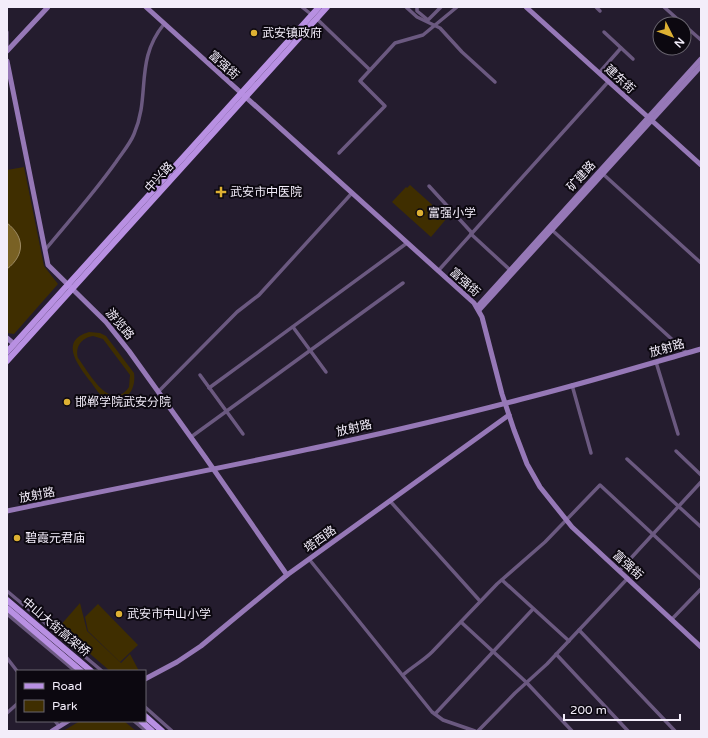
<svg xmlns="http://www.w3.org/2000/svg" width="708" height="738" font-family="'Varela Round','Noto Sans SC',sans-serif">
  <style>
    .green { fill: #3f2e00; fill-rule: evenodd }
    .water { fill: #796124; stroke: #9e8b64 }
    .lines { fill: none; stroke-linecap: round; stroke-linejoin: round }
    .street { stroke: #6b5980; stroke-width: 3.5 }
    .secondary { stroke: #9678b7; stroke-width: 5 }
    .primary { stroke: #b890e2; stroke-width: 6 }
    .poi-dot { fill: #deb133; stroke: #0c0810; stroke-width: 1.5 }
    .labels { text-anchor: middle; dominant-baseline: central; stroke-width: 4; stroke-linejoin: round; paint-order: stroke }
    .poi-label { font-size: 12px; fill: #f3edfa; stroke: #0c0810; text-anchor: start }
    .street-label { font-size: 12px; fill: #f3edfa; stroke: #0c0810 }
  </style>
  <rect width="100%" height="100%" fill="#241c2e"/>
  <g class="green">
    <path d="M24,167l20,99 14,18 -44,50 -7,-1v-163z"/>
    <path d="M410,185l37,33 -16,19 -39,-35 14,-15 1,1z"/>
    <path d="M89,332l11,1 6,3 28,37c1,7 0,15 -5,21 -5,6 -14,8 -22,5 -8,-3 -12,-12 -17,-18 -11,-15 -32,-40 -1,-49zM93,336l10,3 27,36 -1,12c-19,27 -41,-16 -51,-29 -3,-11 3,-20 15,-22z"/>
    <path d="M80,603l7,28 34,32 9,-9 9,17h-29l-51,-44z"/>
    <path d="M98,604l40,41 -18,17 -32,-31 -3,-14z"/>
    <path d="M80,721h44l12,10h-73z"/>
  </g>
  <path class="water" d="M7,223c18,14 18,32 0,46z"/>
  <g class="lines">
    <g class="street">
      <path d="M302,7l10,8"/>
      <path d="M406,7l11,10 23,11 22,24 33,30"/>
      <path d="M417,7v4l11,9 13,-13"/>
      <path d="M596,7l4,4"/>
      <path d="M664,7l19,17"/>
      <path d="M317,19l53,51"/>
      <path d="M684,25l17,15"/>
      <path d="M7,32v17"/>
      <path d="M604,32l29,27"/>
      <path d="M599,73l22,-25"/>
      <path d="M339,153l46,-47 -25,-25 35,-38 28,-8 34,-28"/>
      <path d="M603,174l98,89"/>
      <path d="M429,186l43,47"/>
      <path d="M552,230l135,123"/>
      <path d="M471,234l39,36"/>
      <path d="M45,250c24,-29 49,-57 71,-88 6,-9 14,-18 18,-28 17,-39 0,-73 30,-110"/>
      <path d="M438,271l170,-189"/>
      <path d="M293,327l33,45"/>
      <path d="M656,362l22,72"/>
      <path d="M200,375l43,59"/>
      <path d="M572,385l19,68"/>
      <path d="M209,388l198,-145"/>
      <path d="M158,392l79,-80 22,-17 93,-102"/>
      <path d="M191,437l212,-154"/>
      <path d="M676,451l25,24"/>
      <path d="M627,459l74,68"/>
      <path d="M390,501l90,100"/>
      <path d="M309,559l123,153 11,8 32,11"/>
      <path d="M620,570l81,-88"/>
      <path d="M502,580l67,61"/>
      <path d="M7,591l95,80"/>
      <path d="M7,614l68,57"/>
      <path d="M672,619l29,-30"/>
      <path d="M461,622l65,60 46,49"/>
      <path d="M579,630l96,101"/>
      <path d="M556,654l72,77"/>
      <path d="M7,658l10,13"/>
      <path d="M403,675c10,-9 20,-14 29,-23l65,-68 48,-42 55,-57 101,94"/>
      <path d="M145,707l27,24"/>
      <path d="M7,713l10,-9"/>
      <path d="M435,714l98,-105"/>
      <path d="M55,721l4,5"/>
      <path d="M134,721l12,10"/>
      <path d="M478,731l37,-38 32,-29 81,-86"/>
    </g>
    <g class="secondary">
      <path d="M146,7l328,296 8,14 20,77 12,36 13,34 13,23 32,40 129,120"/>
      <path d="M526,7l175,158"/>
      <path d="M7,51l41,-44"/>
      <path d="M7,61l41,204 58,57 23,29 76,106 82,118"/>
      <path d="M477,307l224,-248"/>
      <path d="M479,310l222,-244"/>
      <path d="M7,338l7,6"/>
      <path d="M7,511c172,-36 345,-67 515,-112 60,-15 119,-33 179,-50"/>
      <path d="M145,679l32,-17 24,-16 86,-71 222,-160"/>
      <path d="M52,731l16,-10"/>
    </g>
    <g class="primary">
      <path d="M7,352l312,-345"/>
      <path d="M7,361l320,-354"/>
      <path d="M7,600l84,71"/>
      <path d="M7,608l74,63"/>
      <path d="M145,716l17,15"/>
      <path d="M141,721l11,10"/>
    </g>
  </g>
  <g class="poi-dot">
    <circle cx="254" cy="33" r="4"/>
    <path d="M219 186h4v4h4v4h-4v4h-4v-4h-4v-4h4z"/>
    <circle cx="420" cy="213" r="4"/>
    <circle cx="67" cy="402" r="4"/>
    <circle cx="17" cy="538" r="4"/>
    <circle cx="119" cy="614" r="4"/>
  </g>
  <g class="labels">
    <g class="poi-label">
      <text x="262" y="33">武安镇政府</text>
      <text x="230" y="192">武安市中医院</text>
      <text x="428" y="213">富强小学</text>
      <text x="75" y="402">邯郸学院武安分院</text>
      <text x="25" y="538">碧霞元君庙</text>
      <text x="127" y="614">武安市中山小学</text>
    </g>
    <g class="street-label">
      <text transform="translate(224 65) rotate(42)">富强街</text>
      <text transform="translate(620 79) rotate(42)">建东街</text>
      <text transform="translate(581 176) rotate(-48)">矿建路</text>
      <text transform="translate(159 177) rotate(-48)">中兴路</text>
      <text transform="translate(465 282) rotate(42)">富强街</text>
      <text transform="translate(120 324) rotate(50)">游览路</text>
      <text transform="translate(667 348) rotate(-16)">放射路</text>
      <text transform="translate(354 428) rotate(-13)">放射路</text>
      <text transform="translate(37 495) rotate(-11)">放射路</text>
      <text transform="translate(320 539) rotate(-36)">塔西路</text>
      <text transform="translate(628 565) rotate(43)">富强街</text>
      <text transform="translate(56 627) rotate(40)">中山大街高架桥</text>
    </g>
  </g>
  <rect width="708" height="738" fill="none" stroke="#f3edfa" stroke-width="16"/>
  <rect x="16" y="670" width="130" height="52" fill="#0c0810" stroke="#68646e"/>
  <rect x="24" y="683" width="20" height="6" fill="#b890e2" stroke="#68646e"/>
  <text x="52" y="690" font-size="12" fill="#f3edfa">Road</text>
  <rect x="24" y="700" width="20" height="12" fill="#3f2e00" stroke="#68646e"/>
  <text x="52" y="710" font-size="12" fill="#f3edfa">Park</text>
  <g transform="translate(672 36) rotate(132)"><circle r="19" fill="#0c0810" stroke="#68646e"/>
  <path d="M0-3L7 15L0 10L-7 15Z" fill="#deb133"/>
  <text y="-6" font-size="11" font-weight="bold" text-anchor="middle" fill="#f3edfa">N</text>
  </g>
  <path d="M564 714v6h116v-6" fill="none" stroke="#f3edfa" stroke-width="2"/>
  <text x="570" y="714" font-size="12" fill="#f3edfa" stroke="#0c0810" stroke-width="3" paint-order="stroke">200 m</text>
</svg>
